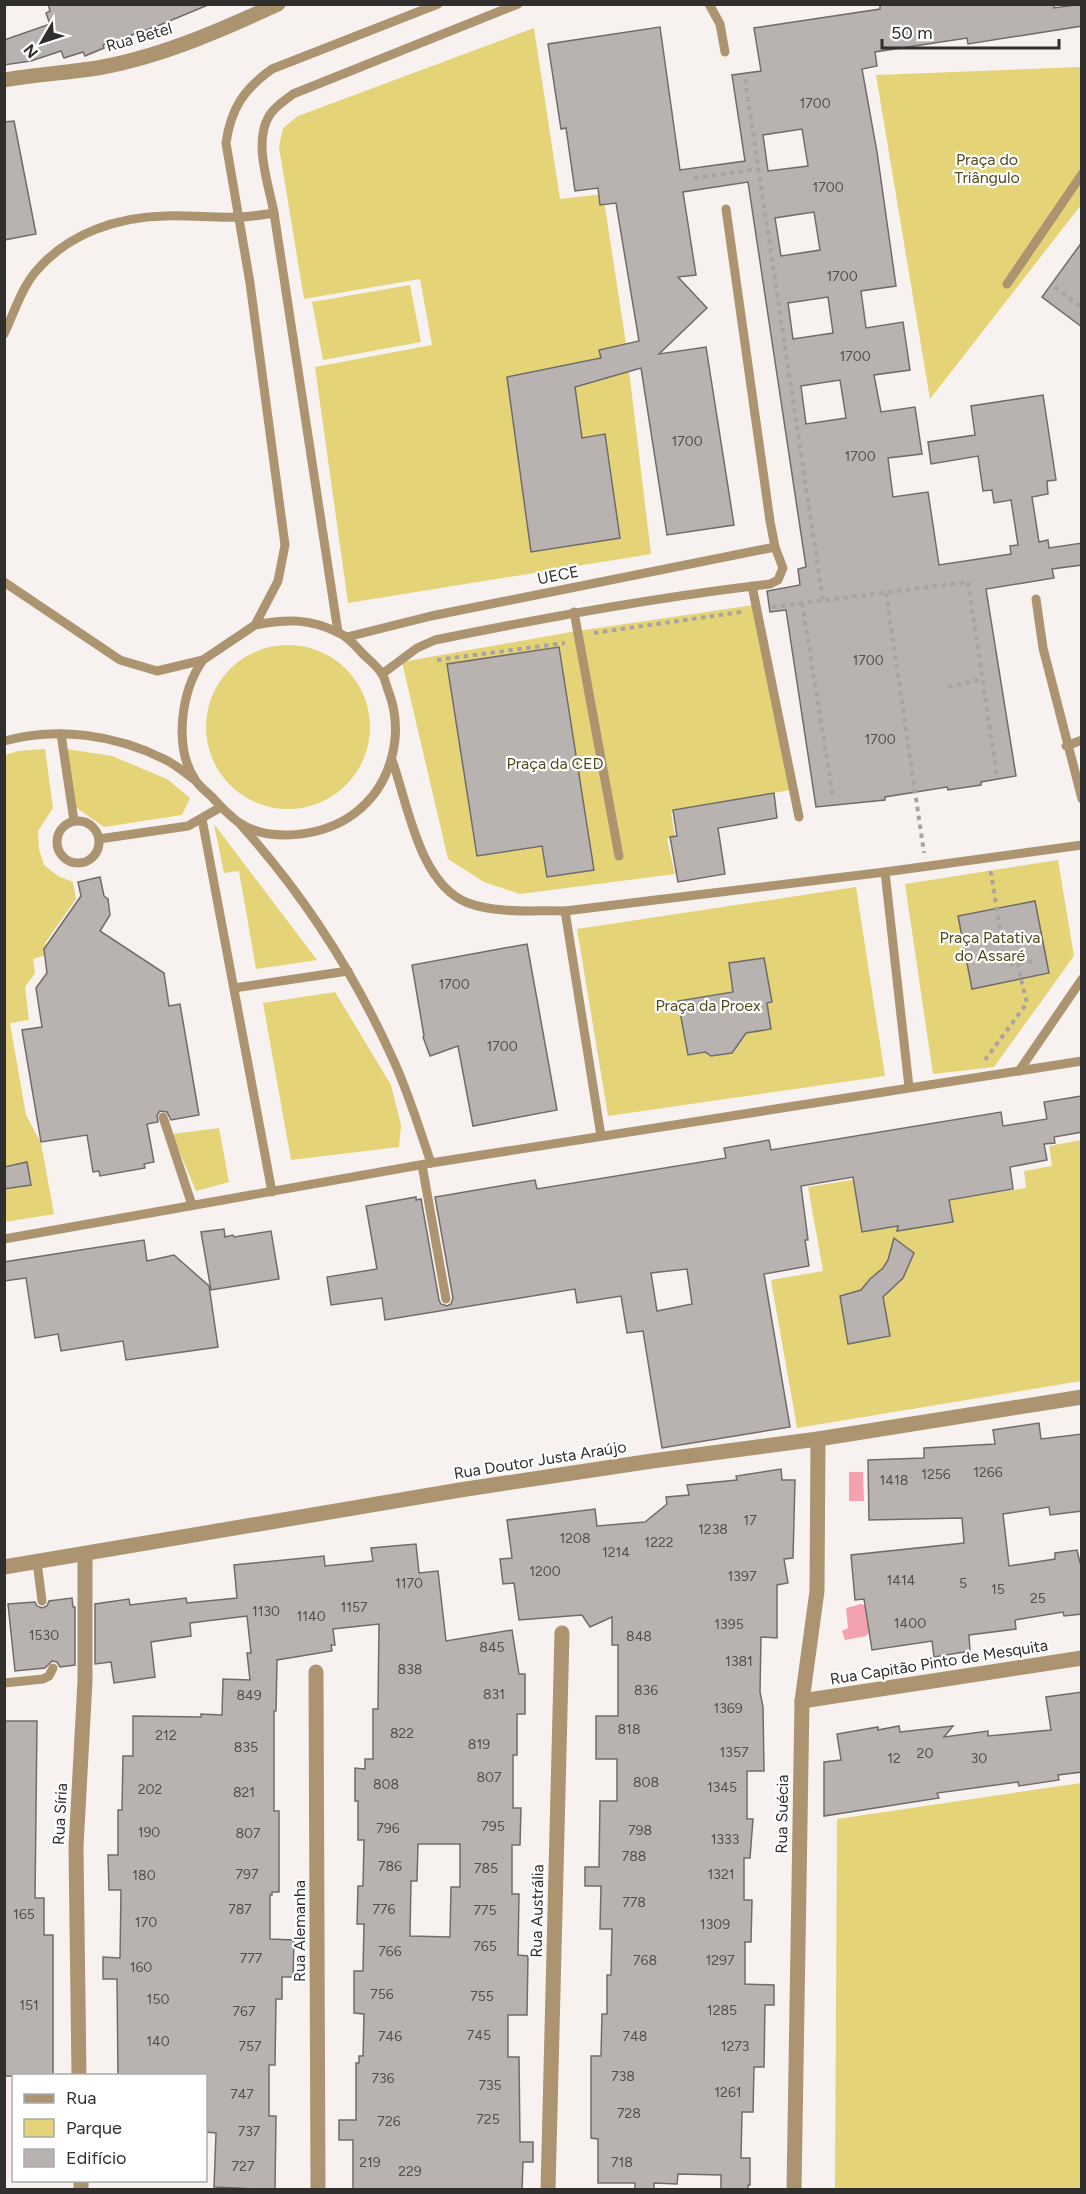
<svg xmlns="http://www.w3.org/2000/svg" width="1086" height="2194" font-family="Figtree,sans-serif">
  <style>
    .green { fill: #e4d377 }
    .water { fill: #f4a1b0 }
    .building { fill: #b8b2b1; stroke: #716c6a; stroke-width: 1.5; fill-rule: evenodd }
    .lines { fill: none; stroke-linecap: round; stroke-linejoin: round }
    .path { stroke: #a8a4a2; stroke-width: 4; stroke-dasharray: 4.5 4.5; stroke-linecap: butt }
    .service { stroke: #ac9471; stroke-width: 9 }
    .minor { stroke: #ac9471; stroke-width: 15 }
    .labels { text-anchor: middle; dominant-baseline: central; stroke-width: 4.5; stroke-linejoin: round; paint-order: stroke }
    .number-label { font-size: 14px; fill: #53504f }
    .street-label { font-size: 16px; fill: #312f2e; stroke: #fff }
    .park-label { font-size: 16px; fill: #524a1f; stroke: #fff }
  </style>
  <rect width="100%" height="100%" fill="#f7f2ef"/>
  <g class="green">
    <path d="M534,28l26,171 43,-5 22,143 26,217 -303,49 -33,-236 117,-22 -12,-66 -116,20 -25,-152 4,-19 15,-12z"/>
    <path d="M1081,67v138l-151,194 -54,-324z"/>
    <path d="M410,285l11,57 -98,18 -11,-58z"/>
    <path d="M760,604l30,186 -119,22 4,24 -8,3 8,35 -155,20 -36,-12 -36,-23 -46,-197 169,-30z"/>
    <circle cx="288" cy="727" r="82"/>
    <path d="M45,749l8,59 -15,23 1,18 5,16 14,11 15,6 3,17 -31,44 2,12 -14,4 2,14 -10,14 4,33 -19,3 16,92 15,28 13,71 -49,8v-467l13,-4z"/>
    <path d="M67,749l45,7 55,23 23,19 -8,17 -78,12 -30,-21z"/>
    <path d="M214,824l103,136 -61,9 -17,-98 -15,2z"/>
    <path d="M1058,860l16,96 -80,111 -61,7 -28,-190z"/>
    <path d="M856,887l29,189 -277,40 -31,-187z"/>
    <path d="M335,992l56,93 10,40 -2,22 -108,13 -28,-157z"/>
    <path d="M219,1128l10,54 -33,9 -24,-57z"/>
    <path d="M1081,1140v241l-284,47 -26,-148 52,-9 -15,-84 68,-11 9,53 50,-8 -3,-18 94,-15 -2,-17 28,-5 -3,-20z"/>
    <path d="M1081,1783v406h-246l2,-370z"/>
  </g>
  <g class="water">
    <path d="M849,1472h14l1,29h-15z"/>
    <path d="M861,1604l5,2 3,27 -3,3 -21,4 -3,-9 6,-3 -2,-20z"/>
  </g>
  <g class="building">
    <path d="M48,4h160v1l-53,22 -52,18 1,3 -19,8 -2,-4 -19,6 -3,-7 -30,10 -27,4v-25l46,-16 -4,-11 4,-2z"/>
    <path d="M880,4h174v4l28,-4v22l-114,18 -1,-6 -92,14 2,14 -15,3 15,83 19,134 -35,5 5,37 37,-6 7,48 -36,5 7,37 34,-5 7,47 -34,4 5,39 35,-5 11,73 72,-11 -1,-8 8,-1 -7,-45 -17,3 -2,-13 -9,1 -5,-35 -47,8 -3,-22 47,-7 -4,-29 72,-11 13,85 -9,1 1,13 -16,3 7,45 9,-2 1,8 33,-5v22l-30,4 2,9 -68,11 30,187 -35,6v3l-33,5 -1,-3 -62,10v3l-69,7 -30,-197 -16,2 -3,-21 33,-6 -2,-16 8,-2 -58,-385 -65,10 13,83 -18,2 29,31 -48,46 47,-7 28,178 -67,10 -26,-167 -66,19 7,51 23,-4 15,104 -89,14 -24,-175 94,-19 -2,-8 40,-9 -23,-138 -16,2 -2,-17 -23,3 -9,-63 -5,1 -13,-85 112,-17 20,143 65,-9 -13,-86 29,-4 -7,-43 126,-19zM802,129l6,37 -40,5 -5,-36zM814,212l6,38 -39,6 -6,-38zM828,297l5,36 -40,6 -5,-36zM840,380l6,38 -40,6 -5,-38z"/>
    <path d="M14,121l22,113 -32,6v-118z"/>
    <path d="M1082,242v85l-40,-30z"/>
    <path d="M559,647l35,223 -47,7 -5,-31 -65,10 -30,-192z"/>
    <path d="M774,793l3,25 -59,10 7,46 -47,8 -8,-45 7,-1 -4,-26z"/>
    <path d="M100,877l4,19 4,3 2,16 -10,16 64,42 5,33 11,-2 19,111 -28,5 -4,-8 -7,-1 -3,4 1,7 -11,2 7,38 -10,2 1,4 -45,8 -1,-5 -6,1 -6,-37 -46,7 -19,-112 20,-3 -6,-39 11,-15 -3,-24 37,-53 -3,-14z"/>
    <path d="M1035,901l14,72 -77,16 -14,-73z"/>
    <path d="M527,944l30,166 -84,16 -15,-80 -28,10 -7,-19 1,-1 -12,-71z"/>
    <path d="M764,958l8,44 -5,1 4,26 -25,4 -14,20 -21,3 -6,-4 -17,3 -10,-54 55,-9 -4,-29z"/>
    <path d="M1082,1096v36l-28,5 1,6 -11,1 3,16 -37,7 3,22 -64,11 4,22 -56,9 1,-5 -36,6 -9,-55 -52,9 7,54h-3l4,26 -45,8 26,153 -128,21 -19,-117 -16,2 -6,-37 -44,7 -2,-14 -190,31 -3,-22 -51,7 -4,-28 50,-8 -11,-63 50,-9v3l5,-1 18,101 2,4 6,2 4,-2 2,-6 -18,-101 100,-17 2,9 189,-31 -2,-10 45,-8 2,10 230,-38 2,14 44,-7 -3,-17zM687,1269l5,35 -35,7 -6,-38z"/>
    <path d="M27,1162l4,23 -27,4v-22z"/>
    <path d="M224,1229l1,8 8,-2 1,2 37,-6 8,48 -68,11 -10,-58z"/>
    <path d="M894,1238l20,15 -11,25 -20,19 7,39 -42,8 -8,-48 21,-6 9,-11 13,-11 5,-8z"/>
    <path d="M144,1240l3,21 27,-6 35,31 9,61 -92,13 -3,-19 -62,10 -3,-17 -23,4 -9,-60 -22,3v-19z"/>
    <path d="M1039,1423l2,16 41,-5v77l-32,4 -1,-8 -46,7 6,52 46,-7v-6l22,-3 3,13h2v51l-18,2 -1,-4 -48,8 1,9 -47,6 1,16 -36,6 -2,-16 -60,9 -8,-51 -9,1 -4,-45 113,-12 -2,-25 -93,2 -1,-60 56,-2v-10l71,-4 -2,-14z"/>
    <path d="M781,1469l1,11h13l-2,78 -9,1 4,24 -11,2v53l-16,-1 -1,55 3,15 1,64h-17v48h6l-3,39h-6v42h8l-1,42h-6v42l29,1v20h-9l-1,62h-10l-1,45h-11l-1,46h9v27h-2v5h-27v-15l-43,-1 -1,10 -23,-1v7h-19v-7h-37v-44l-7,-1v-82h10l1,-42h5v-39h4l1,-46h-12l1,-43h-16v-19h14l1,-66h17v-42h-21v-43h22v-71h-6v-28l-22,10 -8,-12 -63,5 -5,-37 -11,1 -3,-25 12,-1 -5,-38 88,-11 2,17 48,-4 22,-18 -1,-7 23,-2 -2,-10 50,-5 -1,-4z"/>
    <path d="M416,1544l3,29 19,-2 8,70 66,-11 7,44h6v40h-8v41h-4v53h8l-1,37h-8v49h7l-1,61 10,1 -1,59h-19v42h11l1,85h13v20h-10l-1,28h-169v-50h-14v-20h17v-57h3v-7h4l1,-42 -10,-1v-42h9l1,-47h-7l1,-38h5l1,-46h-6v-39h-3v-33l10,1v-10h8v-50h5l1,-85 -46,5 2,16h-4l1,6 -55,9 -1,51h-2v100h5v81h-7v3h-2v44l24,1 -1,37h-11v22h-6l-1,66h-6v51h7l-1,74 -61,-3 2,-54 -10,-1v-56h-88l-1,-97h-14v-22l17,1 1,-68h-12l-1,-35h10v-45h4l1,-54h10v-40l68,1v-3l21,1 1,-36 27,1 -3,-27h4l-4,-37 -57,7 1,13 -40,6 4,35 -41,6 -3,-21 -16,2v-60l34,-5 1,6 56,-7 1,5 50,-5 -3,-33 90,-9 1,10 48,-5 -2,-13zM418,1844h42v43h-9l-1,50 -40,-1 1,-55h6z"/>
    <path d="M72,1598l1,9h2v58l-15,2 -3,-5 -5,-1 -7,7 -30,3 -7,-67 27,-2 2,4 5,2 5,-2 2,-5z"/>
    <path d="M1082,1692v80l-24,3 1,5 -40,6 -1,-4 -81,11 2,5 -115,18v-54l17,-2 -4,-26 41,-7v3l21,-4 1,6 53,-6 -9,11 44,-6v5l63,-6 -5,-33z"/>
    <path d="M4,1721h33l-2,177h9v37h9v141h-49z"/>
  </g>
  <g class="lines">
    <g class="path">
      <path d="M745,79l78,522"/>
      <path d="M694,178l65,-9"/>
      <path d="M1055,287l27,21"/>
      <path d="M886,593l38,260"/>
      <path d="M802,603l31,194"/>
      <path d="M772,607l196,-25 29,194"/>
      <path d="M594,633l147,-21"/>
      <path d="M437,660l128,-17"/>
      <path d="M948,687l33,-8"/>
      <path d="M989,873h2l15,92 28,-4"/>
      <path d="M1018,963l3,15"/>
      <path d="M985,1060l42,-57 -6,-24"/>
    </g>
    <g class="service">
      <path d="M709,4l11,20 5,28"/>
      <path d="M1007,284l75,-110"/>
      <path d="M4,334c10,-21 18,-48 34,-65 32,-36 79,-52 127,-53 24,-1 49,2 73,1 12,0 24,-2 36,-4"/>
      <path d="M4,582l116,78 37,11 46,-11"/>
      <path d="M752,586l47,231"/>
      <path d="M1036,599l7,49 39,151"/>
      <path d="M574,612l45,244"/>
      <path d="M255,625c30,-6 55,-7 84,8 10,4 16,13 24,21 6,6 14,12 19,20 3,4 4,11 6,16 17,43 4,95 -33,123 -30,23 -85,31 -117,9 -9,-7 -18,-16 -26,-25 -5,-5 -12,-10 -16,-16 -23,-33 -15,-90 7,-121l52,-35 23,-44 7,-36 -35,-262 -24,-140c5,-35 18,-54 46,-74l166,-65"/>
      <path d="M338,632l-64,-419c-5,-28 -21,-70 -5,-97 6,-10 15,-15 24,-22l225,-90"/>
      <path d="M347,637l84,-21 344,-69"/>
      <path d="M382,674l35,-26 18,-8c112,-23 222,-43 335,-56l8,-4 5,-12 -8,-21 -5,-26 -44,-312"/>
      <path d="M61,734l13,87"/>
      <path d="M4,741c53,-15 112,-6 160,18 11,5 21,14 31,21"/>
      <path d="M1066,746l16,-6"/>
      <path d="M392,760c16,44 27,124 76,143 30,11 66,7 97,8l36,225"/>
      <path d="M202,819l70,373"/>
      <circle cx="78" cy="842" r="21"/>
      <path d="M241,825c61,68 113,148 151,232 16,34 27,71 39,106"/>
      <path d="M99,839l89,-13 33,-19"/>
      <path d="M885,872l24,215"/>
      <path d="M565,911l320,-39 197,-27"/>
      <path d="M234,988l114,-17"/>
      <path d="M1019,1071l63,-92"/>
      <path d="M163,1117l29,88"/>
      <path d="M422,1165l24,134"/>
      <path d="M4,1239l427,-76 651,-102"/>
      <path d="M37,1562l5,39"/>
      <path d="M4,1683l39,-4 6,-3 4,-8"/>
    </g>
    <g class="minor">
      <path d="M4,80c29,-5 58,-7 87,-11 65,-10 128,-38 187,-65"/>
      <path d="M4,1567l456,-77 192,-29 166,-22 264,-42"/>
      <path d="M316,1672l2,518"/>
      <path d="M802,1701l280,-43"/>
      <path d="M79,2076l-3,-229 9,-166v-126"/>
      <path d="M81,2180v10"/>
      <path d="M548,2190l14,-557"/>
      <path d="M794,2190l8,-489 15,-110 1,-152"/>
    </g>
  </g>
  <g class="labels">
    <g class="number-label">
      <text x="815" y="103">1700</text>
      <text x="828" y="187">1700</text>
      <text x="842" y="276">1700</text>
      <text x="855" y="356">1700</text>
      <text x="687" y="441">1700</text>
      <text x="860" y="456">1700</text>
      <text x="868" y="660">1700</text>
      <text x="880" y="739">1700</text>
      <text x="454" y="984">1700</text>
      <text x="502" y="1046">1700</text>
      <text x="988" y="1472">1266</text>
      <text x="936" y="1474">1256</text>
      <text x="894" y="1480">1418</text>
      <text x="750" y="1520">17</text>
      <text x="713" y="1529">1238</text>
      <text x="575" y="1538">1208</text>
      <text x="659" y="1542">1222</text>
      <text x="616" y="1552">1214</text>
      <text x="545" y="1571">1200</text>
      <text x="742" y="1576">1397</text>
      <text x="901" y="1580">1414</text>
      <text x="409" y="1583">1170</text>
      <text x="963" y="1583">5</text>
      <text x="998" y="1589">15</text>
      <text x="1038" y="1598">25</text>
      <text x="354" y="1607">1157</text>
      <text x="266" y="1611">1130</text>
      <text x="311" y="1616">1140</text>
      <text x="910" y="1623">1400</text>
      <text x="729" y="1624">1395</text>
      <text x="44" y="1635">1530</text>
      <text x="639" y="1636">848</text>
      <text x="492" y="1647">845</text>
      <text x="739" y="1661">1381</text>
      <text x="410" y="1669">838</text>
      <text x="646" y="1690">836</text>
      <text x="494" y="1694">831</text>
      <text x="249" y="1695">849</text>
      <text x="728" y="1708">1369</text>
      <text x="629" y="1729">818</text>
      <text x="402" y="1733">822</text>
      <text x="166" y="1735">212</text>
      <text x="479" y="1744">819</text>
      <text x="246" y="1747">835</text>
      <text x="734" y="1752">1357</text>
      <text x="925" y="1753">20</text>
      <text x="894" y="1758">12</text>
      <text x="979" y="1758">30</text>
      <text x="489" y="1777">807</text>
      <text x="646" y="1782">808</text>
      <text x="386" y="1784">808</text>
      <text x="722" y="1787">1345</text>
      <text x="150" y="1789">202</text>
      <text x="244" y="1792">821</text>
      <text x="493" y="1826">795</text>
      <text x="388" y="1828">796</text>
      <text x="640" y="1830">798</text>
      <text x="149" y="1832">190</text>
      <text x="248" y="1833">807</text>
      <text x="725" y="1839">1333</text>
      <text x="634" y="1856">788</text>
      <text x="390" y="1866">786</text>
      <text x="486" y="1868">785</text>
      <text x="247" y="1874">797</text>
      <text x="721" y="1874">1321</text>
      <text x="144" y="1875">180</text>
      <text x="634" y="1902">778</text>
      <text x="240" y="1909">787</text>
      <text x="384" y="1909">776</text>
      <text x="485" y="1910">775</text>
      <text x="24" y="1914">165</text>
      <text x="146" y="1922">170</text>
      <text x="715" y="1924">1309</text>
      <text x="485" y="1946">765</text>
      <text x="390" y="1951">766</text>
      <text x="251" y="1958">777</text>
      <text x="645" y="1960">768</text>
      <text x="720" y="1960">1297</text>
      <text x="141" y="1967">160</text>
      <text x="382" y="1994">756</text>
      <text x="482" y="1996">755</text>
      <text x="158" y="1999">150</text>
      <text x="29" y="2005">151</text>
      <text x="722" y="2010">1285</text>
      <text x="244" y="2011">767</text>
      <text x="479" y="2035">745</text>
      <text x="390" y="2036">746</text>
      <text x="635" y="2036">748</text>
      <text x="158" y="2041">140</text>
      <text x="250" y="2046">757</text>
      <text x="735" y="2046">1273</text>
      <text x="623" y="2076">738</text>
      <text x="383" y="2078">736</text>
      <text x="490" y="2085">735</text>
      <text x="728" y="2092">1261</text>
      <text x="242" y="2094">747</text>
      <text x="629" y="2113">728</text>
      <text x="488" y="2119">725</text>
      <text x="389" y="2121">726</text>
      <text x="249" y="2131">737</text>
      <text x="370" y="2162">219</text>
      <text x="622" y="2162">718</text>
      <text x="243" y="2166">727</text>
      <text x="410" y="2171">229</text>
    </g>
    <g class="street-label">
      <text transform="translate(139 37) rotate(-16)">Rua Betel</text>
      <text transform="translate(558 575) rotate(-11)">UECE</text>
      <text transform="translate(540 1460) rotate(-9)">Rua Doutor Justa Araújo</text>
      <text transform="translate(939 1662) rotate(-9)">Rua Capitão Pinto de Mesquita</text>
      <text transform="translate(60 1814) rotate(-87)">Rua Síria</text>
      <text transform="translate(782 1814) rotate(-89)">Rua Suécia</text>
      <text transform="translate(537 1911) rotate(-89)">Rua Austrália</text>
      <text transform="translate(299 1931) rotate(-90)">Rua Alemanha</text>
    </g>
    <g class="park-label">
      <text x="987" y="159">Praça do<tspan x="987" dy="18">Triângulo</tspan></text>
      <text x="555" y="763">Praça da CED</text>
      <text x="990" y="937">Praça Patativa<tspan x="990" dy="18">do Assaré</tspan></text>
      <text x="708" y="1005">Praça da Proex</text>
    </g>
  </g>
  <rect width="1086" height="2194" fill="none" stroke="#312f2e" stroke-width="12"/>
  <rect x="12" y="2074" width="195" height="108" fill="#ffffff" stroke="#adacab" stroke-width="1.5"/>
  <rect x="24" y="2094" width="30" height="9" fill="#ac9471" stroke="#adacab" stroke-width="1.5"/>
  <text x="66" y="2104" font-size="18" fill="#312f2e">Rua</text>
  <rect x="24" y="2119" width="30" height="18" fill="#e4d377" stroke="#adacab" stroke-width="1.5"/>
  <text x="66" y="2134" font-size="18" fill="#312f2e">Parque</text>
  <rect x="24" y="2149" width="30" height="18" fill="#b8b2b1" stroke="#adacab" stroke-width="1.5"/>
  <text x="66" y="2164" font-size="18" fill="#312f2e">Edifício</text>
  <g transform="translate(42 42) rotate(231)" stroke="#ffffff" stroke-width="4.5" paint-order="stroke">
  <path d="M0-4.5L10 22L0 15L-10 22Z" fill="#312f2e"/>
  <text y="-9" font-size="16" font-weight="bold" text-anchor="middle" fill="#312f2e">N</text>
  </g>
  <path d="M882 39v9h177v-9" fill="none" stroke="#312f2e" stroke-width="3"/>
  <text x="891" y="39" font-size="18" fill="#312f2e" stroke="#ffffff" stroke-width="4.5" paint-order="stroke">50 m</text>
</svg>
